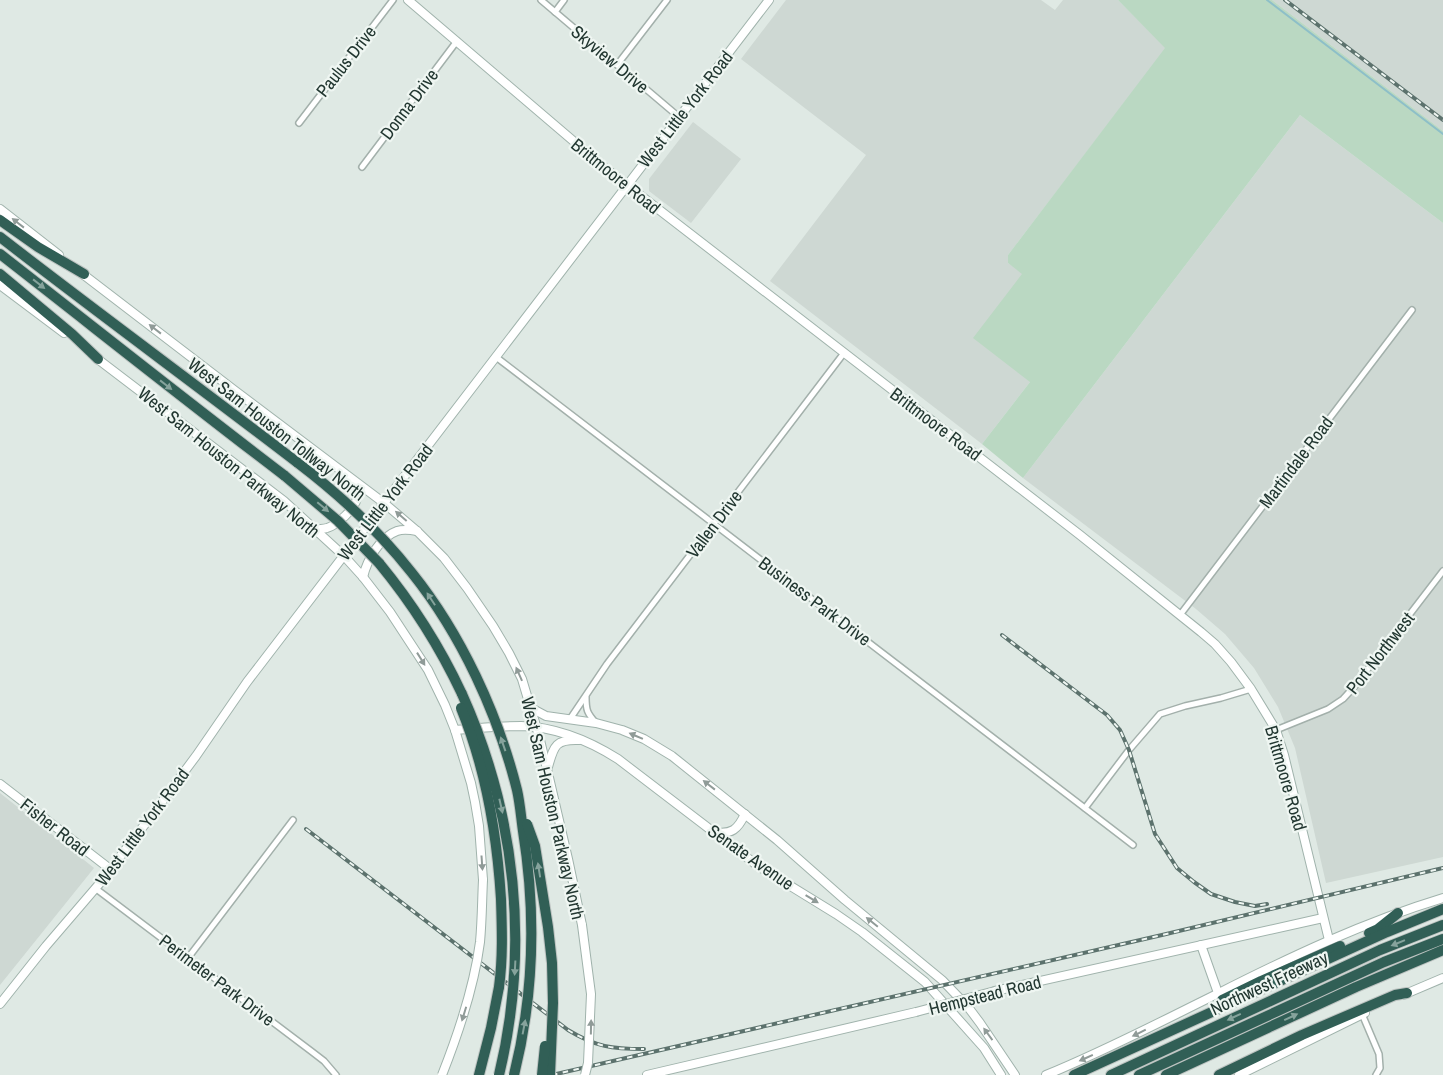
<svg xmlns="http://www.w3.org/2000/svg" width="1443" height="1075" font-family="'Archivo Narrow',sans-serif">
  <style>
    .built { fill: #ced8d3 }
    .green { fill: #bad8c2 }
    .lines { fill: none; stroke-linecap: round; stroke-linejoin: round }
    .stream { stroke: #8dbfc8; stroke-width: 2 }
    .street-casing { stroke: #a3b0ab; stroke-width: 8 }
    .secondary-casing { stroke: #a0b3ac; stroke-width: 10 }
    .highway-casing { stroke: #bdc3c1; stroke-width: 12 }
    .street { stroke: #fff; stroke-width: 5 }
    .secondary { stroke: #fff; stroke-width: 8 }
    .highway { stroke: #315f56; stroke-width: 10 }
    .rail-casing { stroke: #5c726d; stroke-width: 4 }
    .rail { stroke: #eff6f2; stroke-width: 2; stroke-dasharray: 5.5; stroke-linecap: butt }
    .secondary-bridge-casing { stroke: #a0b3ac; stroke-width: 10; stroke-linecap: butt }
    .highway-bridge-casing { stroke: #bdc3c1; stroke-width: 12; stroke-linecap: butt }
    .secondary-bridge { stroke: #fff; stroke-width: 8 }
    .highway-bridge { stroke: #315f56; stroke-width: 10 }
    .oneway { fill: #909b98 }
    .oneway2 { fill: #86a39c }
    .labels { text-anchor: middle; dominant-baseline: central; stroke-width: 4.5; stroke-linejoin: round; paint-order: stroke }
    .street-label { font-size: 18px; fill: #223731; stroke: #eff6f2 }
  </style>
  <rect width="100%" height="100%" fill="#dfe9e4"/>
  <g class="built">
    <path d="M786,0h255l14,10 8,-10h55l48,48 -158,207v8l15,10 7,109 -48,62 -212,-163 96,-126 -125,-96z"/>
    <path d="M1272,0h171v131z"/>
    <path d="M1300,115l143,108v634l-117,26 -31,-135 -17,-41 -24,-39 -29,-34 -29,-25 -173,-131z"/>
    <path d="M693,122l48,37 -50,64 -42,-32v-12z"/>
    <path d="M0,793l94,75 -94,117z"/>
  </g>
  <path class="green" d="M1118,0h154l171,131v92l-143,-108 -277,363 -41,-34 48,-62 -57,-44 49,-64 -14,-11v-8l157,-207z"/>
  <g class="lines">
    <path class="stream" d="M1267,0l176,134"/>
    <defs>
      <g id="street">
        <path d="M541,0l138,117"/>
        <path d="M555,12l9,-12"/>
        <path d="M617,65l50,-65"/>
        <path d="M299,123l94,-123"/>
        <path d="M362,167l95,-126"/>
        <path d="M496,357l637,488"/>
        <path d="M1180,615l232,-305"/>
        <path d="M586,697c0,13 1,16 10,26"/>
        <path d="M570,719l37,-55 237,-311"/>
        <path d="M1276,730l52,-21 15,-10 11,-12 89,-116"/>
        <path d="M1085,808l44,-58 31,-36 25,-8 36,-8 30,-9"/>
        <path d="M95,888l216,163 13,10 12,14"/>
        <path d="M188,958l105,-138"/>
        <path d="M1362,1014l17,40 1,14 -4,7"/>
      </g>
      <g id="secondary">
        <path d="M408,0l197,168 475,367 121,97 14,12 16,18 20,27 25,41 8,25 45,185"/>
        <path d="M0,209l59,46"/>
        <path d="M80,272l154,118 150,113 33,28 27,27 23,30 26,38 16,27 13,26 17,57 8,33 21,90 14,66"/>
        <path d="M0,285l64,48"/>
        <path d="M95,357l189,144 60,55 19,21 27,35 38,58 17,35 10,25 16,53 4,19 4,24 4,54"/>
        <path d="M315,530c4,-1 8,-1 12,-2 10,-3 28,-19 30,-30 1,-6 -4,-13 -7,-18"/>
        <path d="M363,577c4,-17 17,-40 34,-46 6,-2 14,-1 20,0"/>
        <path d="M531,708l15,8 50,7 26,7 22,9 28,17 105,84 68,60 97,80 26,27 12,16 35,52"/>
        <path d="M455,730c21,-2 44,-4 66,-4 35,1 67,14 97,33l140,107 78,48 26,18 63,50 59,66 17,27"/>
        <path d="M548,767c6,-21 7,-28 31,-27"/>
        <path d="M0,784l110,85"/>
        <path d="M714,832c18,3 24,-3 31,-18"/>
        <path d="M1201,945l17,48"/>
        <path d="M995,991l328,-73"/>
        <path d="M1403,995l40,-17"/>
        <path d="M0,1004l46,-58 54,-63 55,-72 41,-55 51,-74 522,-682"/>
        <path d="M647,1075l269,-63"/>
        <path d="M1046,1075c59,-24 114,-53 171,-81 73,-37 147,-72 226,-96"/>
        <path d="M1239,1075l126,-62"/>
      </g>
      <g id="highway">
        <path d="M0,220l38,27 46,27"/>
        <path d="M0,237c98,76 199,150 298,226"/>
        <path d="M0,254c95,74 189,149 285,222"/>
        <path d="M0,274l72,60 26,25"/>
        <path d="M379,563c33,40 61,84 83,131"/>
        <path d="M1369,933l9,-4 20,-16"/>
        <path d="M1222,1000l39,-19 79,-35"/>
        <path d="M479,1075l12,-47 8,-41"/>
        <path d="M1074,1075l313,-143 56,-23"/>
        <path d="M1111,1075l269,-125 63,-25"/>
        <path d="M1139,1075l245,-113 59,-23"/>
        <path d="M1166,1075l190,-88 87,-37"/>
        <path d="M1219,1075l83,-40 93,-40 12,-2"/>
      </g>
    </defs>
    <use href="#street" class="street-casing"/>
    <use href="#secondary" class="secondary-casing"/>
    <use href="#highway" class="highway-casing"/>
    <use href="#street" class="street"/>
    <use href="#secondary" class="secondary"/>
    <use href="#highway" class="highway"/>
    <defs>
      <g id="rail">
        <path d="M1285,0l158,120"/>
        <path d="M1002,635l105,80 13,15 9,20 26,84 22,34 17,14 17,12 24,8 20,4 12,-2"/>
        <path d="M306,829l262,201c28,17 44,19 76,19"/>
        <path d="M552,1075l610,-140 281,-67"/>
      </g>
    </defs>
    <use href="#rail" class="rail-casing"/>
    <use href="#rail" class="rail"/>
    <defs>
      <g id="secondary-bridge">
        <path d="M582,925l9,69 -3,69 -3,12"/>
        <path d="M916,1012l79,-21"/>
        <path d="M442,1075c17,-43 32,-87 38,-133 2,-21 2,-42 3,-62"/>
      </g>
      <g id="highway-bridge">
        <path d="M298,463c42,32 81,68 114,110 49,61 86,141 105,217 3,13 4,27 6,41 13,81 11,164 -9,244"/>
        <path d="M285,476l53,45 41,42"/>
        <path d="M462,694c54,120 68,253 37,381"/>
        <path d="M461,708c25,61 36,126 40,191 1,30 2,59 -2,88"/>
        <path d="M527,824l8,22 13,81 4,36 1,40 -3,72"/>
        <path d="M542,1075l3,-29"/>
      </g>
    </defs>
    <use href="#secondary-bridge" class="secondary-bridge-casing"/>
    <use href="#highway-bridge" class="highway-bridge-casing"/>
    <use href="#secondary-bridge" class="secondary-bridge"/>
    <use href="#highway-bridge" class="highway-bridge"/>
  </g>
  <defs><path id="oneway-solid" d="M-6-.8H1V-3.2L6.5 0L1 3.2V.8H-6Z" transform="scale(1.25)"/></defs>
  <g class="oneway">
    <use href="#oneway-solid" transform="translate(18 223) rotate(-142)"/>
    <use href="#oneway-solid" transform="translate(155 329) rotate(-142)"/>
    <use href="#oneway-solid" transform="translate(401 516) rotate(-139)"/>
    <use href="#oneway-solid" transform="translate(421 659) rotate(58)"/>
    <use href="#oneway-solid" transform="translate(519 674) rotate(-114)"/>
    <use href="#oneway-solid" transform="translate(636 736) rotate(-157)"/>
    <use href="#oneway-solid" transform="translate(709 785) rotate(-142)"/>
    <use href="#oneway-solid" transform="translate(482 863) rotate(86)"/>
    <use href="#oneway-solid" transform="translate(812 899) rotate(31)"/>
    <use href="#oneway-solid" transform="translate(872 922) rotate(-141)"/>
    <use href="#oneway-solid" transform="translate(464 1014) rotate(107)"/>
    <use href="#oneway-solid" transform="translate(591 1027) rotate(-89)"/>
    <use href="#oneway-solid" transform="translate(1139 1033) rotate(154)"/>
    <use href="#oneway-solid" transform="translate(988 1034) rotate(-126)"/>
    <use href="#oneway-solid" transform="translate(1086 1058) rotate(156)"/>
  </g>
  <g class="oneway2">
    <use href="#oneway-solid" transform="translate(39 284) rotate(38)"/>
    <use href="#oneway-solid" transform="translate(166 385) rotate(38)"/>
    <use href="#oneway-solid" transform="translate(323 507) rotate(40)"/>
    <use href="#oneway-solid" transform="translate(431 599) rotate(-123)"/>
    <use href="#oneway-solid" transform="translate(503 744) rotate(-109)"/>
    <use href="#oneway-solid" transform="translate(501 806) rotate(77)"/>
    <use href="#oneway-solid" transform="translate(539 870) rotate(-99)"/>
    <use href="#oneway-solid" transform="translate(1398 943) rotate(158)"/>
    <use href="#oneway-solid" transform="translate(515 968) rotate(93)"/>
    <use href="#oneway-solid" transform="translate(1234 1017) rotate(155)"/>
    <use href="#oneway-solid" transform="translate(1291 1017) rotate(-25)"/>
    <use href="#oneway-solid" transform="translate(524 1027) rotate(-79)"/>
  </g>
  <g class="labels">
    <g class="street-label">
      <text transform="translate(610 59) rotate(40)">Skyview Drive</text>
      <text transform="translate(346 61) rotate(-52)">Paulus Drive</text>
      <text transform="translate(409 104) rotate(-53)">Donna Drive</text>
      <text transform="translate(685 109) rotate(-52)">West Little York Road</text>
      <text transform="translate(616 176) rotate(39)">Brittmoore Road</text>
      <text transform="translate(936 424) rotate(37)">Brittmoore Road</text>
      <text transform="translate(277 429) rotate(38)">West Sam Houston Tollway North</text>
      <text transform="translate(229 462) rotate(39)">West Sam Houston Parkway North</text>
      <text transform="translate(1296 462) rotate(-53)">Martindale Road</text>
      <text transform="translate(385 502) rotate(-52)">West Little York Road</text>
      <text transform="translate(714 524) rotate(-53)">Vallen Drive</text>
      <text transform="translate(815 601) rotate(37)">Business Park Drive</text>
      <text transform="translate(1380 653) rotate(-52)">Port Northwest</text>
      <text transform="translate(1286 778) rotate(74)">Brittmoore Road</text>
      <text transform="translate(553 808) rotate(77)">West Sam Houston Parkway North</text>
      <text transform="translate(55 827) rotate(38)">Fisher Road</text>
      <text transform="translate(142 827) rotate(-53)">West Little York Road</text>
      <text transform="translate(751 857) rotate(35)">Senate Avenue</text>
      <text transform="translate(217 980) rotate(37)">Perimeter Park Drive</text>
      <text transform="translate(1269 983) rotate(-25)">Northwest Freeway</text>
      <text transform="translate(985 995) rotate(-14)">Hempstead Road</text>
    </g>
  </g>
</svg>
